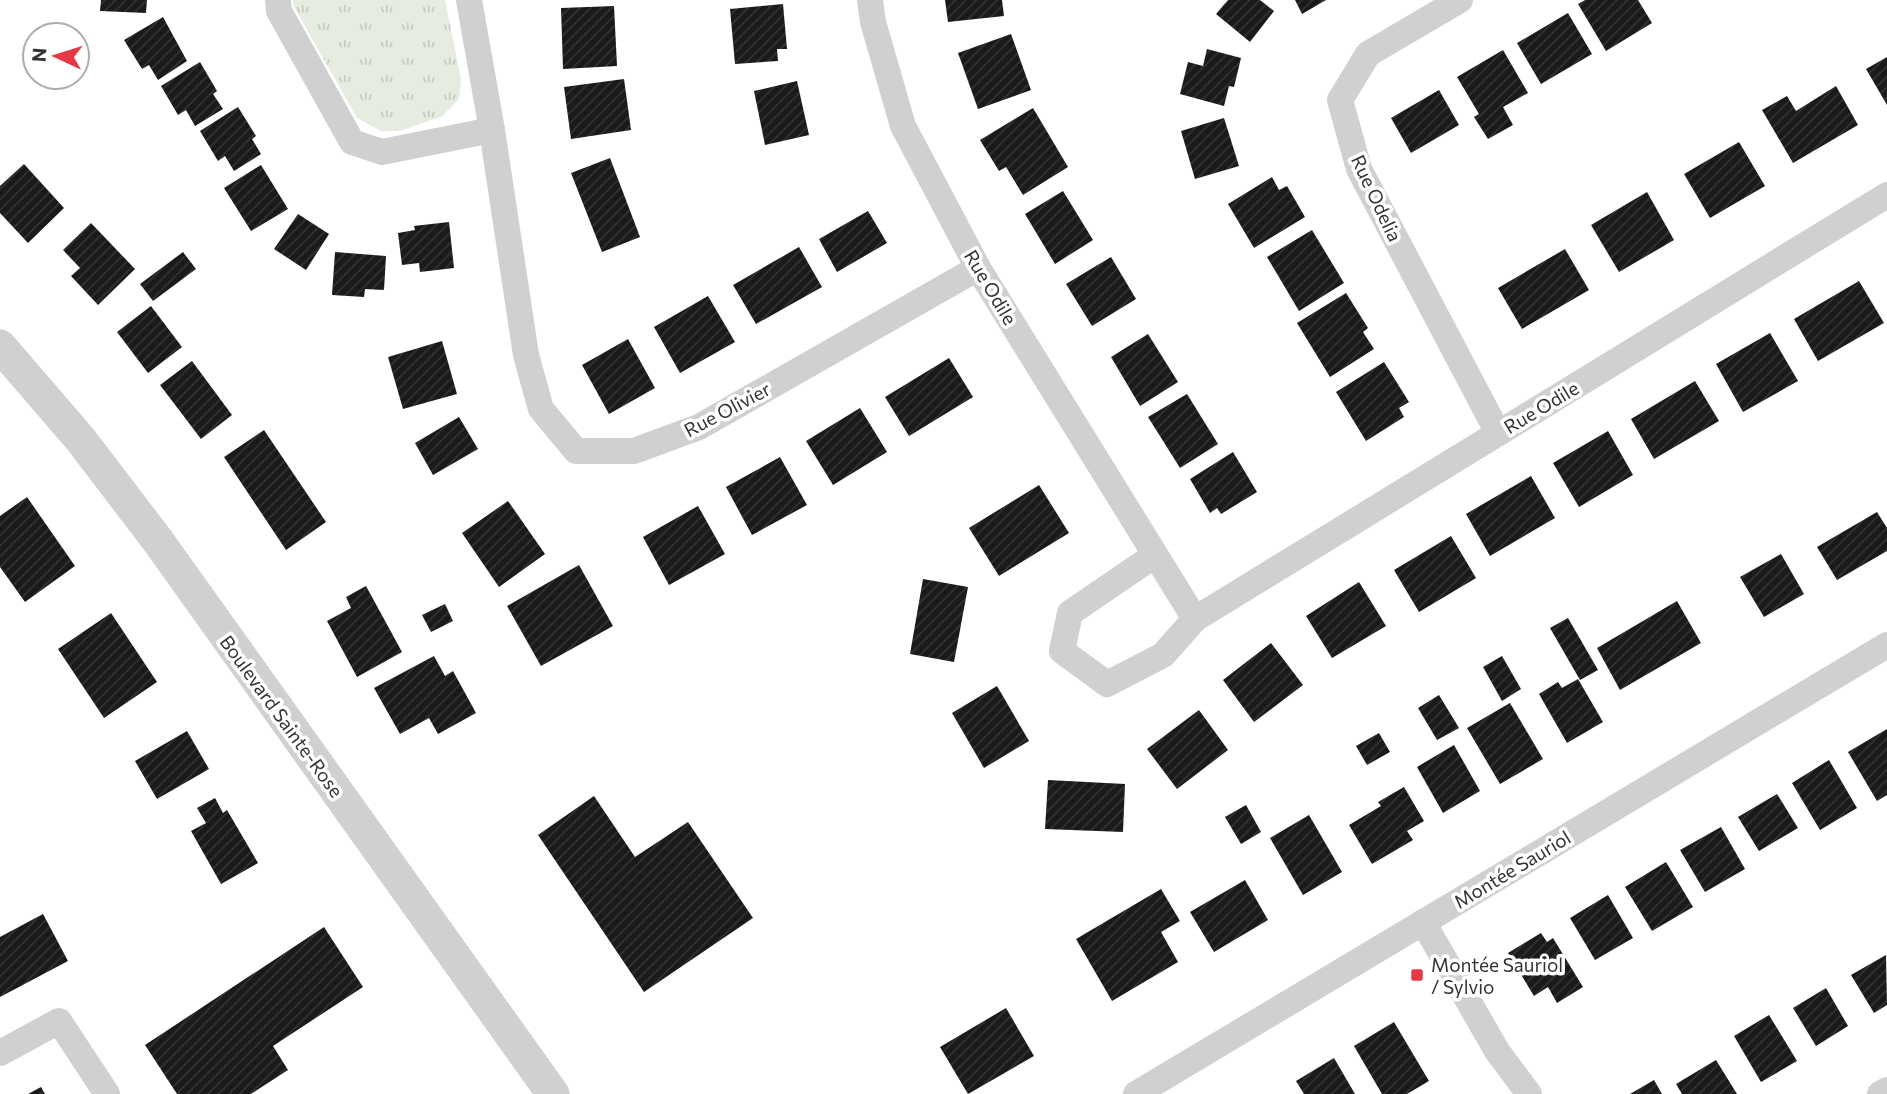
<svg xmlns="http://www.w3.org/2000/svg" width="1887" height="1094" font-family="Commissioner,sans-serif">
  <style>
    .grass { fill: url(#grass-tufts) }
    .building { fill: url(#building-hatch) }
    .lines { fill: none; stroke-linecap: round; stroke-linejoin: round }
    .minor { stroke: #d0d0d0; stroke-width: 26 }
    .tertiary { stroke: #d0d0d0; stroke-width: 33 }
    .poi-dot { fill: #e63946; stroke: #fff; stroke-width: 2.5 }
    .labels { text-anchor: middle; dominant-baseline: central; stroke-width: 7; stroke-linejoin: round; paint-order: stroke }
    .street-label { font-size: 19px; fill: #333; stroke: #fff }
    .poi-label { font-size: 19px; fill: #333; stroke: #fff; text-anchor: start }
  </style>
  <defs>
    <pattern id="grass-tufts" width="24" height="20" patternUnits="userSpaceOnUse" patternTransform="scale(1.75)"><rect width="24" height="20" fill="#e6ecdf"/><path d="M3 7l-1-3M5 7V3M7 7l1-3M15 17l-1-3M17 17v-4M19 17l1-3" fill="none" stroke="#c6cbc0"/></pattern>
    <pattern id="building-hatch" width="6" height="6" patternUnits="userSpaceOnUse" patternTransform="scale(1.75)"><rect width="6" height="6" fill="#1a1a1a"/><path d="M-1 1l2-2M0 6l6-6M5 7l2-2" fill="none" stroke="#333"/></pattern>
  </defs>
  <rect width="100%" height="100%" fill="#fff"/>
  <path class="grass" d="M293,0h152l16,79 -2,20 -18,18 -42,14h-18l-24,-13 -64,-113z"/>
  <g class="building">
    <path d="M101,0h46l-1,13 -46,-2z"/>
    <path d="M945,0h57l2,16 -56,6z"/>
    <path d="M1228,0h32l14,11 -24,31 -34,-28z"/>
    <path d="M1295,0h31l-24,14z"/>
    <path d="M1585,0h53l14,23 -46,28 -28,-47z"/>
    <path d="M783,4l4,45h-10l1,12 -43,3 -5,-55z"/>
    <path d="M614,6l3,60 -54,3 -2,-61z"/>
    <path d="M1568,13l24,41 -51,30 -24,-41z"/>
    <path d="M163,17l24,44 -29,19 -9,-15 -7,4 -18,-29z"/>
    <path d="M1011,34l20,56 -53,19 -20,-56z"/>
    <path d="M1207,49l34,9 -7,29 -5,-1 -5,20 -44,-12 8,-32 15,4z"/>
    <path d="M1503,50l25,43 -25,14 10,18 -25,14 -14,-22 5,-3 -22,-37z"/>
    <path d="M1887,57v48l-21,-36z"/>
    <path d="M200,62l17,29 -4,3 10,15 -28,17 -9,-16 -8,5 -17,-29z"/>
    <path d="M624,79l7,51 -60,9 -7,-52z"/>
    <path d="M797,81l12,54 -44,10 -11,-54z"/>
    <path d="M1836,86l22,39 -65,38 -31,-53 25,-14 9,15z"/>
    <path d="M1439,90l20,35 -48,28 -20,-35z"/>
    <path d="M238,107l18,29 -4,3 9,15 -27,17 -9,-15 -7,5 -18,-30z"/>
    <path d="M1033,108l35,59 -45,28 -17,-28 -7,4 -19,-31z"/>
    <path d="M1224,118l15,48 -44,13 -14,-48z"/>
    <path d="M1739,142l26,44 -55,32 -26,-44z"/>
    <path d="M610,158l30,79 -38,15 -31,-79z"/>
    <path d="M24,164l40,44 -36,35 -28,-30v-27z"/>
    <path d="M261,165l27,44 -37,22 -27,-43z"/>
    <path d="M1272,177l7,13 8,-4 18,31 -51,31 -26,-44z"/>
    <path d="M1063,191l30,49 -38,24 -30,-50z"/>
    <path d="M1647,192l27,48 -55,32 -28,-47z"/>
    <path d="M868,211l19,32 -50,29 -18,-33z"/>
    <path d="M298,214l31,20 -23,36 -32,-21z"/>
    <path d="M449,222l5,46 -34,4 -1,-9 -17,2 -4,-32 17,-3 -1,-4z"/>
    <path d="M91,223l44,46 -37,36 -27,-29 9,-8 -17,-18z"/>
    <path d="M1312,230l32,53 -45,28 -32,-54z"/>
    <path d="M799,247l23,40 -66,37 -23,-39z"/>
    <path d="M1565,249l24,41 -67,39 -24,-41z"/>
    <path d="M183,252l13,17 -43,32 -13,-17z"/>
    <path d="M335,252l51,4 -2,34 -19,-1 -1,8 -32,-2z"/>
    <path d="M1111,257l25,42 -44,27 -26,-42z"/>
    <path d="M1859,281l25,42 -66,38 -24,-42z"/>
    <path d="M1346,293l22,35 -5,4 11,17 -44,28 -33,-54z"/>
    <path d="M708,296l27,46 -55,31 -26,-46z"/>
    <path d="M151,306l31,41 -34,26 -31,-41z"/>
    <path d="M1770,333l28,48 -55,31 -27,-48z"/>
    <path d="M1148,334l30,48 -38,24 -29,-49z"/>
    <path d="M628,339l27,49 -46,26 -27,-49z"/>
    <path d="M442,341l15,53 -54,15 -15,-52z"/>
    <path d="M949,358l24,39 -64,39 -24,-39z"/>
    <path d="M192,361l40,54 -31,24 -41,-54z"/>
    <path d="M1384,362l25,40 -10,6 5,9 -38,24 -30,-49z"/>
    <path d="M1695,381l24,40 -65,38 -23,-40z"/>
    <path d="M1187,394l31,50 -38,24 -32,-51z"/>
    <path d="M860,408l27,44 -54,33 -27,-44z"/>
    <path d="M459,417l19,32 -45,26 -18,-32z"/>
    <path d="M264,430l62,92 -40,28 -62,-93z"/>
    <path d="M1608,431l25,44 -54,32 -26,-44z"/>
    <path d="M1233,452l24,40 -36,22 -4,-6 -7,5 -20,-34z"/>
    <path d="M780,457l27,48 -55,30 -26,-48z"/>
    <path d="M1531,476l24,42 -65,38 -24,-42z"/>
    <path d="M1039,485l30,48 -70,43 -30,-48z"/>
    <path d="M27,497l48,69 -50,36 -25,-35v-51z"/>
    <path d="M508,501l37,53 -46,33 -37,-54z"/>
    <path d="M698,506l27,48 -56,31 -26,-48z"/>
    <path d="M1877,512l10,16v23l-50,29 -20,-33z"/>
    <path d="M1451,536l25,42 -57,34 -25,-42z"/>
    <path d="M1781,554l23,40 -40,23 -24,-40z"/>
    <path d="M579,565l34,61 -72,40 -34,-60z"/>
    <path d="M923,579l45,8 -14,75 -44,-8z"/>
    <path d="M1359,582l27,44 -54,32 -26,-42z"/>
    <path d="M366,586l36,66 -45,25 -30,-56 24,-13 -5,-11z"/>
    <path d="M1677,601l24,42 -81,47 -23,-42z"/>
    <path d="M445,604l8,17 -22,11 -9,-17z"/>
    <path d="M111,613l46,69 -53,36 -46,-69z"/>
    <path d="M1568,618l30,52 -18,10 -30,-52z"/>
    <path d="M1271,643l32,42 -49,37 -31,-42z"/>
    <path d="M434,656l11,20 8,-5 23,42 -38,21 -9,-16 -29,16 -26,-46z"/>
    <path d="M1502,656l19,33 -19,12 -19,-34z"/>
    <path d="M1578,679l25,43 -36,21 -28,-49 19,-12 4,6z"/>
    <path d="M997,686l32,55 -45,27 -32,-55z"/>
    <path d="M1439,695l20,33 -22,12 -19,-32z"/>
    <path d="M1510,703l33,56 -43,25 -33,-56z"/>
    <path d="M1199,710l29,40 -51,39 -30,-40z"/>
    <path d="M1887,729v66l-10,6 -29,-49z"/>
    <path d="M187,731l22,38 -52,30 -22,-38z"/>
    <path d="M1379,733l11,19 -23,13 -11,-19z"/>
    <path d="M1454,745l26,46 -37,22 -26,-46z"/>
    <path d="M1829,760l28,48 -37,22 -28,-47z"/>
    <path d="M1048,780l77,4 -2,48 -78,-3z"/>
    <path d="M1404,787l20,34 -17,10 6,9 -41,24 -23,-39 32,-19 -3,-4z"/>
    <path d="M1777,794l21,34 -39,23 -21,-34z"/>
    <path d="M594,796l41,61 53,-35 65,96 -109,74 -106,-157z"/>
    <path d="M215,798l8,15 4,-3 31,53 -37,21 -30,-53 15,-8 -9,-15z"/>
    <path d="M1246,805l15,27 -20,12 -16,-27z"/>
    <path d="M1309,815l33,57 -39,23 -33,-57z"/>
    <path d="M1721,827l24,42 -40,23 -25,-42z"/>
    <path d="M1666,862l27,45 -41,24 -27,-44z"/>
    <path d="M1245,880l23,40 -54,32 -24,-40z"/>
    <path d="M1161,889l19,32 -19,11 17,30 -66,39 -36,-62z"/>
    <path d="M1608,895l25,43 -38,22 -25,-42z"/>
    <path d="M43,914l25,47 -68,36v-60z"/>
    <path d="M324,927l39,60 -90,59 15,24 -37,24h-74l-32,-49z"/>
    <path d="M1541,933l6,9 6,-4 30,49 -26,16 -9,-16 -14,9 -26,-43z"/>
    <path d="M1886,955l1,50 -13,8 -23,-38z"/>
    <path d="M1826,988l22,38 -32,20 -23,-38z"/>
    <path d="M1006,1008l28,48 -66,38 -28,-47z"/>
    <path d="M1769,1015l28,46 -36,21 -27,-46z"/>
    <path d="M1394,1022l35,59 -22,13h-25l-28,-48z"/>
    <path d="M1334,1058l21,36h-51l-8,-13z"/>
    <path d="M1716,1060l21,34h-55l-6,-10z"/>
    <path d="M1654,1080l8,14h-32z"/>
    <path d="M41,1087l4,7h-17z"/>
  </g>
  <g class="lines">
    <g class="minor">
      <path d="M278,0l1,11 73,131 30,10 110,-22"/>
      <path d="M469,0l23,130 34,225 15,54 35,42h58l65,-24 279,-159"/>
      <path d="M870,0l3,22 30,104 75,142 217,351"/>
      <path d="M1460,0l-92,54 -28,46 19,69 139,264"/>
      <path d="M1155,555l-85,58 -8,38 45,33 56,-29 32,-36 692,-424"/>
      <path d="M1423,922l74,129 32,43"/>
      <path d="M0,1053l59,-32 48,73"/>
      <path d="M1136,1094l751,-449"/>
      <path d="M1880,1094l7,-4"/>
    </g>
    <path class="tertiary" d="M0,346l81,94 77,101 395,553"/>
  </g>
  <rect class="poi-dot" x="1410" y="968" width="14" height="14" rx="3.5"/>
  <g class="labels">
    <g class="street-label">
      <text transform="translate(1377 198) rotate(65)">Rue Odelia</text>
      <text transform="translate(991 287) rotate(59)">Rue Odile</text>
      <text transform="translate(1541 407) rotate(-31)">Rue Odile</text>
      <text transform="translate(727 409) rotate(-28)">Rue Olivier</text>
      <text transform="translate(282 716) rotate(54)">Boulevard Sainte-Rose</text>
      <text transform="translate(1512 869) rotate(-31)">Montée Sauriol</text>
    </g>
    <g class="poi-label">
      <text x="1431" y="964">Montée Sauriol<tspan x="1431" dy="22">/ Sylvio</tspan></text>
    </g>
  </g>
  <g transform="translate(56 56) rotate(274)"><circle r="33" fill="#ffffff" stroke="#adadad" stroke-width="2"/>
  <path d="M0-5L12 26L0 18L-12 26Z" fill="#e63946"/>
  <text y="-10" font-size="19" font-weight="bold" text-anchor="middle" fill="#333333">N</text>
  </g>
</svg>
